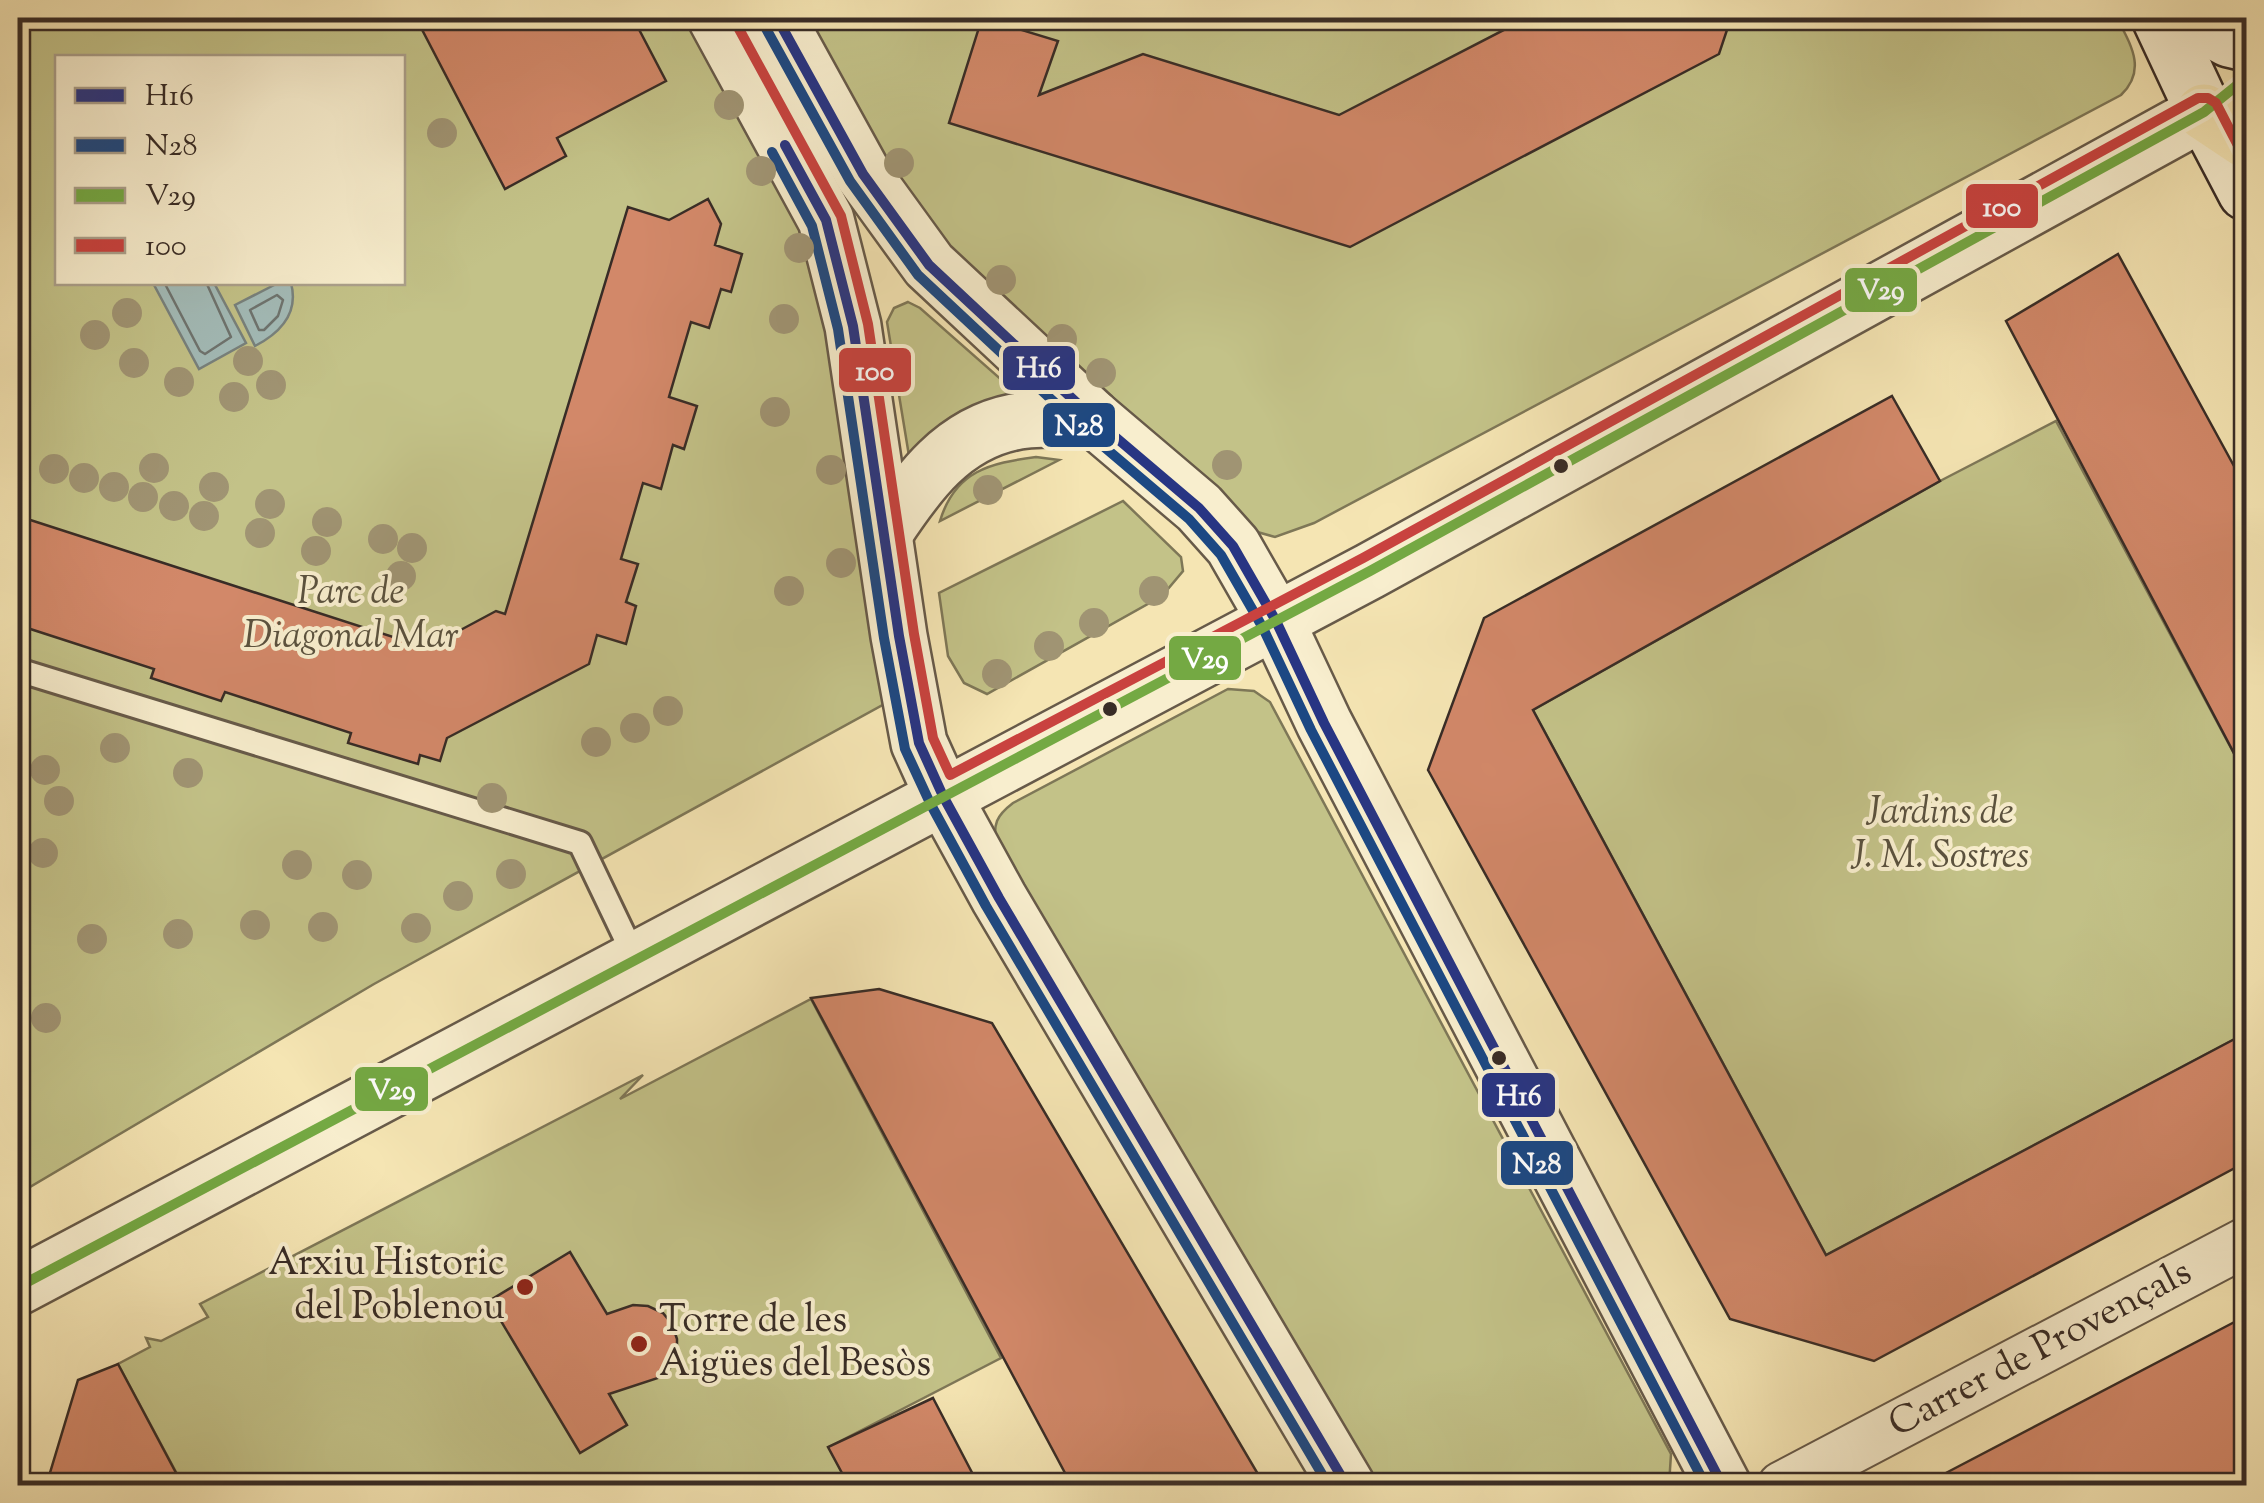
<svg xmlns="http://www.w3.org/2000/svg" width="2264" height="1503" font-family="'Sorts Mill Goudy',serif">
  <style>
    .green { fill: #c3c288; stroke: #7e7757; stroke-width: 2.5; fill-rule: evenodd }
    .water { fill: #a3bcb9; stroke: #78827e; stroke-width: 2.5 }
    .lines { fill: none; stroke-linecap: round; stroke-linejoin: round }
    .shore { stroke: #6e7470; stroke-width: 2.5 }
    .building { fill: #d28869; stroke: #382c26; stroke-width: 2.5 }
    .service-casing { stroke: #675a49; stroke-width: 28 }
    .minor-casing { stroke: #675a49; stroke-width: 52 }
    .tertiary-casing { stroke: #675a49; stroke-width: 60 }
    .secondary-casing { stroke: #382c26; stroke-width: 60 }
    .trunk-casing { stroke: #382c26; stroke-width: 60 }
    .service { stroke: #f8eece; stroke-width: 22 }
    .minor { stroke: #f8eece; stroke-width: 48 }
    .tertiary { stroke: #f8eece; stroke-width: 55 }
    .secondary { stroke: #f8eece; stroke-width: 55 }
    .trunk { stroke: #f5e5b3; stroke-width: 55 }
    .bus-1-casing { stroke: #f8eece; stroke-width: 18 }
    .bus-2-casing { stroke: #f8eece; stroke-width: 18 }
    .bus-3-casing { stroke: #f8eece; stroke-width: 18 }
    .bus-4-casing { stroke: #f8eece; stroke-width: 18 }
    .bus-1 { stroke: #283583; stroke-width: 10 }
    .bus-2 { stroke: #1c4883; stroke-width: 10 }
    .bus-3 { stroke: #74a943; stroke-width: 10 }
    .bus-4 { stroke: #c9423f; stroke-width: 10 }
    .tree { fill: #a09473 }
    .bus-dot { fill: #382c26; stroke: #f8eece; stroke-width: 4 }
    .poi-dot { fill: #8f2418; stroke: #f8eece; stroke-width: 4 }
    .labels { text-anchor: middle; dominant-baseline: central; stroke-width: 8; stroke-linejoin: round; paint-order: stroke }
    .park-label { font-size: 38px; font-style: italic; fill: #5b523e; stroke: #f8eece }
    .poi-label { font-size: 38px; fill: #382c26; stroke: #f8eece; text-anchor: end }
    .street-label { font-size: 38px; fill: #382c26; stroke: #f8eece }
    .line-badge { stroke: #f8eece; stroke-width: 4 }
    .badge-label { font-size: 28px; text-anchor: middle; font-weight: bold; fill: #fff }
  </style>
  <rect width="100%" height="100%" fill="#f5e5b3"/>
  <filter id="stains"><feTurbulence type="fractalNoise" baseFrequency=".002" numOctaves="4"/><feColorMatrix values="0 0 0 0 .2 0 0 0 0 .09 0 0 0 0 .02 0 0 0 .5 -.17"/></filter>
  <radialGradient id="worn" r=".72"><stop offset=".6" stop-color="#630" stop-opacity="0"/><stop offset="1" stop-color="#630" stop-opacity=".3"/></radialGradient>
  <g class="green">
    <path d="M18,18h676l117,223 86,456 -523,287 -356,210zM58,58h344v224h-344z"/>
    <path d="M794,18h1323c14,27 30,52 4,77l-807,428 -39,14 -32,-9 -305,-269z"/>
    <path d="M908,302l12,6 110,97 -119,63 -24,-146 7,-14z"/>
    <path d="M2056,421l190,355v257l-420,222 -293,-545 407,-229z"/>
    <path d="M1036,457l23,3 -119,61c15,-50 50,-58 96,-64z"/>
    <path d="M1123,501l58,56 2,14 -21,25 -175,98 -23,-11 -16,-27 -9,-63z"/>
    <path d="M1228,689l26,2 16,11 401,752 -2,31h-304l-369,-640c-3,-21 0,-29 17,-42z"/>
    <path d="M811,999l190,359 -172,89 20,39 -666,-1 -65,-121 32,-17 -4,-9 15,3 47,-24 -8,-13 443,-229 -23,24z"/>
  </g>
  <g class="water">
    <path d="M280,282l11,1c8,30 -11,50 -36,63l-20,-41z"/>
    <path d="M153,283h61l32,60 -47,26z"/>
  </g>
  <g class="lines">
    <g class="shore">
      <path d="M164,282l36,69 5,3 26,-17 -25,-55"/>
      <path d="M277,295l6,5 -5,16 -14,14h-5l-9,-20z"/>
    </g>
  </g>
  <g class="building">
    <path d="M416,18h217l33,63 -109,57 9,18 -61,33z"/>
    <path d="M982,18l76,23 -19,54 104,-41 196,61 188,-97h204l-12,36 -369,193 -401,-124z"/>
    <path d="M708,199l13,25 -6,21 27,9 -11,38 -10,-3 -12,39 -18,-6 -22,75 28,9 -13,43 -11,-4 -12,44 -18,-6 -22,76 17,5 -12,38 10,4 -10,38 -29,-9 -8,29 -142,74 -7,23 -20,-6 -2,9 -70,-21 3,-10 -126,-41 -4,9 -70,-23 3,-9 -136,-44v-109l409,132 69,-37 9,3 123,-407 41,13z"/>
    <path d="M2118,254l128,234v288l-240,-455z"/>
    <path d="M1892,396l48,85 -407,229 293,545 420,-222v129l-372,199 -144,-42 -302,-549 56,-152z"/>
    <path d="M879,989l113,34 273,463h-193l-261,-488z"/>
    <path d="M570,1252l37,62 26,-9 15,1 15,7 9,11 5,15v15l-7,14 -12,10 -49,16 18,31 -47,28 -91,-152z"/>
    <path d="M2246,1316v159l-20,11h-305z"/>
    <path d="M118,1364l65,122h-137l32,-106z"/>
    <path d="M933,1398l46,88h-130l-21,-39z"/>
  </g>
  <g class="lines">
    <defs>
      <path id="service" d="M18,670l562,173 55,115"/>
      <path id="minor" d="M1782,1486l464,-244"/>
      <g id="tertiary">
        <path d="M716,18l110,202 27,106 46,310 20,107 24,53 56,102 348,588"/>
        <path d="M777,18l86,156 66,91 164,153 106,90 34,38 43,75 48,102 399,763"/>
        <path d="M885,532c33,-50 68,-98 129,-110 25,-5 53,-2 79,-4"/>
        <path d="M18,1287l1352,-716 834,-459"/>
      </g>
      <g id="secondary">
        <path d="M2160,18l44,94 42,80"/>
        <path d="M2191,18l38,21 17,4"/>
      </g>
      <path id="trunk" d="M2204,112l42,28"/>
    </defs>
    <use href="#service" class="service-casing"/>
    <use href="#minor" class="minor-casing"/>
    <use href="#tertiary" class="tertiary-casing"/>
    <use href="#secondary" class="secondary-casing"/>
    <use href="#trunk" class="trunk-casing"/>
    <use href="#service" class="service"/>
    <use href="#minor" class="minor"/>
    <use href="#tertiary" class="tertiary"/>
    <use href="#secondary" class="secondary"/>
    <use href="#trunk" class="trunk"/>
    <defs>
      <g id="bus-1">
        <path d="M777,18l86,156 66,91 164,153 106,90 34,38 43,75 48,102 399,763"/>
        <path d="M785,145l41,75 27,106 46,310 20,107 24,53 56,102 348,588"/>
      </g>
      <g id="bus-2">
        <path d="M764,25l86,156 68,94 165,154 106,90 32,36 42,73 48,102 395,756"/>
        <path d="M772,152l40,74 26,103 46,309 21,111 25,54 56,103 343,580"/>
      </g>
      <path id="bus-3" d="M18,1287l1352,-716 834,-459 42,-34"/>
      <path id="bus-4" d="M733,18l108,198 27,108 46,310 19,104 17,37 413,-217 835,-460h10l8,5 30,58"/>
    </defs>
    <use href="#bus-1" class="bus-1-casing"/>
    <use href="#bus-2" class="bus-2-casing"/>
    <use href="#bus-3" class="bus-3-casing"/>
    <use href="#bus-4" class="bus-4-casing"/>
    <use href="#bus-1" class="bus-1"/>
    <use href="#bus-2" class="bus-2"/>
    <use href="#bus-3" class="bus-3"/>
    <use href="#bus-4" class="bus-4"/>
  </g>
  <g class="tree">
    <circle cx="729" cy="105" r="15"/>
    <circle cx="442" cy="133" r="15"/>
    <circle cx="899" cy="163" r="15"/>
    <circle cx="761" cy="171" r="15"/>
    <circle cx="799" cy="248" r="15"/>
    <circle cx="1001" cy="280" r="15"/>
    <circle cx="127" cy="313" r="15"/>
    <circle cx="784" cy="319" r="15"/>
    <circle cx="95" cy="335" r="15"/>
    <circle cx="1062" cy="339" r="15"/>
    <circle cx="248" cy="361" r="15"/>
    <circle cx="134" cy="363" r="15"/>
    <circle cx="1101" cy="373" r="15"/>
    <circle cx="179" cy="382" r="15"/>
    <circle cx="271" cy="385" r="15"/>
    <circle cx="234" cy="397" r="15"/>
    <circle cx="775" cy="412" r="15"/>
    <circle cx="1227" cy="465" r="15"/>
    <circle cx="154" cy="468" r="15"/>
    <circle cx="54" cy="469" r="15"/>
    <circle cx="831" cy="470" r="15"/>
    <circle cx="84" cy="478" r="15"/>
    <circle cx="114" cy="487" r="15"/>
    <circle cx="214" cy="487" r="15"/>
    <circle cx="988" cy="490" r="15"/>
    <circle cx="143" cy="497" r="15"/>
    <circle cx="270" cy="504" r="15"/>
    <circle cx="174" cy="506" r="15"/>
    <circle cx="204" cy="516" r="15"/>
    <circle cx="327" cy="522" r="15"/>
    <circle cx="260" cy="533" r="15"/>
    <circle cx="383" cy="539" r="15"/>
    <circle cx="412" cy="548" r="15"/>
    <circle cx="316" cy="551" r="15"/>
    <circle cx="841" cy="563" r="15"/>
    <circle cx="401" cy="576" r="15"/>
    <circle cx="789" cy="591" r="15"/>
    <circle cx="1154" cy="591" r="15"/>
    <circle cx="1094" cy="623" r="15"/>
    <circle cx="1049" cy="646" r="15"/>
    <circle cx="997" cy="674" r="15"/>
    <circle cx="668" cy="711" r="15"/>
    <circle cx="635" cy="728" r="15"/>
    <circle cx="596" cy="742" r="15"/>
    <circle cx="115" cy="748" r="15"/>
    <circle cx="45" cy="770" r="15"/>
    <circle cx="188" cy="773" r="15"/>
    <circle cx="492" cy="798" r="15"/>
    <circle cx="59" cy="801" r="15"/>
    <circle cx="43" cy="853" r="15"/>
    <circle cx="297" cy="865" r="15"/>
    <circle cx="511" cy="874" r="15"/>
    <circle cx="357" cy="875" r="15"/>
    <circle cx="458" cy="896" r="15"/>
    <circle cx="255" cy="925" r="15"/>
    <circle cx="323" cy="927" r="15"/>
    <circle cx="416" cy="928" r="15"/>
    <circle cx="178" cy="934" r="15"/>
    <circle cx="92" cy="939" r="15"/>
    <circle cx="46" cy="1018" r="15"/>
  </g>
  <g class="bus-dot">
    <circle cx="1561" cy="466" r="9"/>
    <circle cx="1110" cy="709" r="9"/>
    <circle cx="1499" cy="1058" r="9"/>
  </g>
  <g class="poi-dot">
    <circle cx="525" cy="1287" r="10"/>
    <circle cx="639" cy="1344" r="10"/>
  </g>
  <g class="labels">
    <g class="park-label">
      <text x="351" y="594">Parc de<tspan x="351" dy="44">Diagonal Mar</tspan></text>
      <text x="1940" y="814">Jardins de<tspan x="1940" dy="44">J. M. Sostres</tspan></text>
    </g>
    <g class="poi-label">
      <text x="505" y="1265">Arxiu Historic<tspan x="505" dy="44">del Poblenou</tspan></text>
      <text x="659" y="1322" text-anchor="start">Torre de les<tspan x="659" dy="44">Aigües del Besòs</tspan></text>
    </g>
    <g class="street-label">
      <text transform="translate(2041 1350) rotate(-28)">Carrer de Provençals</text>
    </g>
  </g>
  <g class="line-badge">
    <rect x="1964" y="182" width="76" height="48" rx="10" fill="#c9423f"/>
    <rect x="1843" y="266" width="76" height="48" rx="10" fill="#74a943"/>
    <rect x="1001" y="344" width="76" height="48" rx="10" fill="#283583"/>
    <rect x="837" y="346" width="76" height="48" rx="10" fill="#c9423f"/>
    <rect x="1041" y="401" width="76" height="48" rx="10" fill="#1c4883"/>
    <rect x="1167" y="634" width="76" height="48" rx="10" fill="#74a943"/>
    <rect x="353" y="1065" width="77" height="48" rx="10" fill="#74a943"/>
    <rect x="1480" y="1071" width="77" height="48" rx="10" fill="#283583"/>
    <rect x="1499" y="1139" width="76" height="48" rx="10" fill="#1c4883"/>
  </g>
  <g class="badge-label">
    <text x="2002" y="216">100</text>
    <text x="1881" y="299">V29</text>
    <text x="1039" y="377">H16</text>
    <text x="875" y="380">100</text>
    <text x="1079" y="435">N28</text>
    <text x="1205" y="668">V29</text>
    <text x="392" y="1099">V29</text>
    <text x="1519" y="1105">H16</text>
    <text x="1537" y="1173">N28</text>
  </g>
  <rect width="2264" height="1503" fill="none" stroke="#f5e5b3" stroke-width="60"/>
  <rect x="20" y="20" width="2224" height="1463" fill="none" stroke="#382c26" stroke-width="5"/>
  <rect x="30" y="30" width="2204" height="1443" fill="none" stroke="#382c26" stroke-width="2.5"/>
  <rect x="55" y="55" width="350" height="230" fill="#f8eece" stroke="#aba08b" stroke-width="2.5"/>
  <rect x="75" y="88" width="50" height="15" fill="#283583" stroke="#aba08b" stroke-width="2.5"/>
  <text x="145" y="105" font-size="30" fill="#382c26">H16</text>
  <rect x="75" y="138" width="50" height="15" fill="#1c4883" stroke="#aba08b" stroke-width="2.5"/>
  <text x="145" y="155" font-size="30" fill="#382c26">N28</text>
  <rect x="75" y="188" width="50" height="15" fill="#74a943" stroke="#aba08b" stroke-width="2.5"/>
  <text x="145" y="205" font-size="30" fill="#382c26">V29</text>
  <rect x="75" y="238" width="50" height="15" fill="#c9423f" stroke="#aba08b" stroke-width="2.5"/>
  <text x="145" y="255" font-size="30" fill="#382c26">100</text>
  <rect width="100%" height="100%" filter="url(#stains)"/>
  <rect width="100%" height="100%" fill="url(#worn)"/>
</svg>
